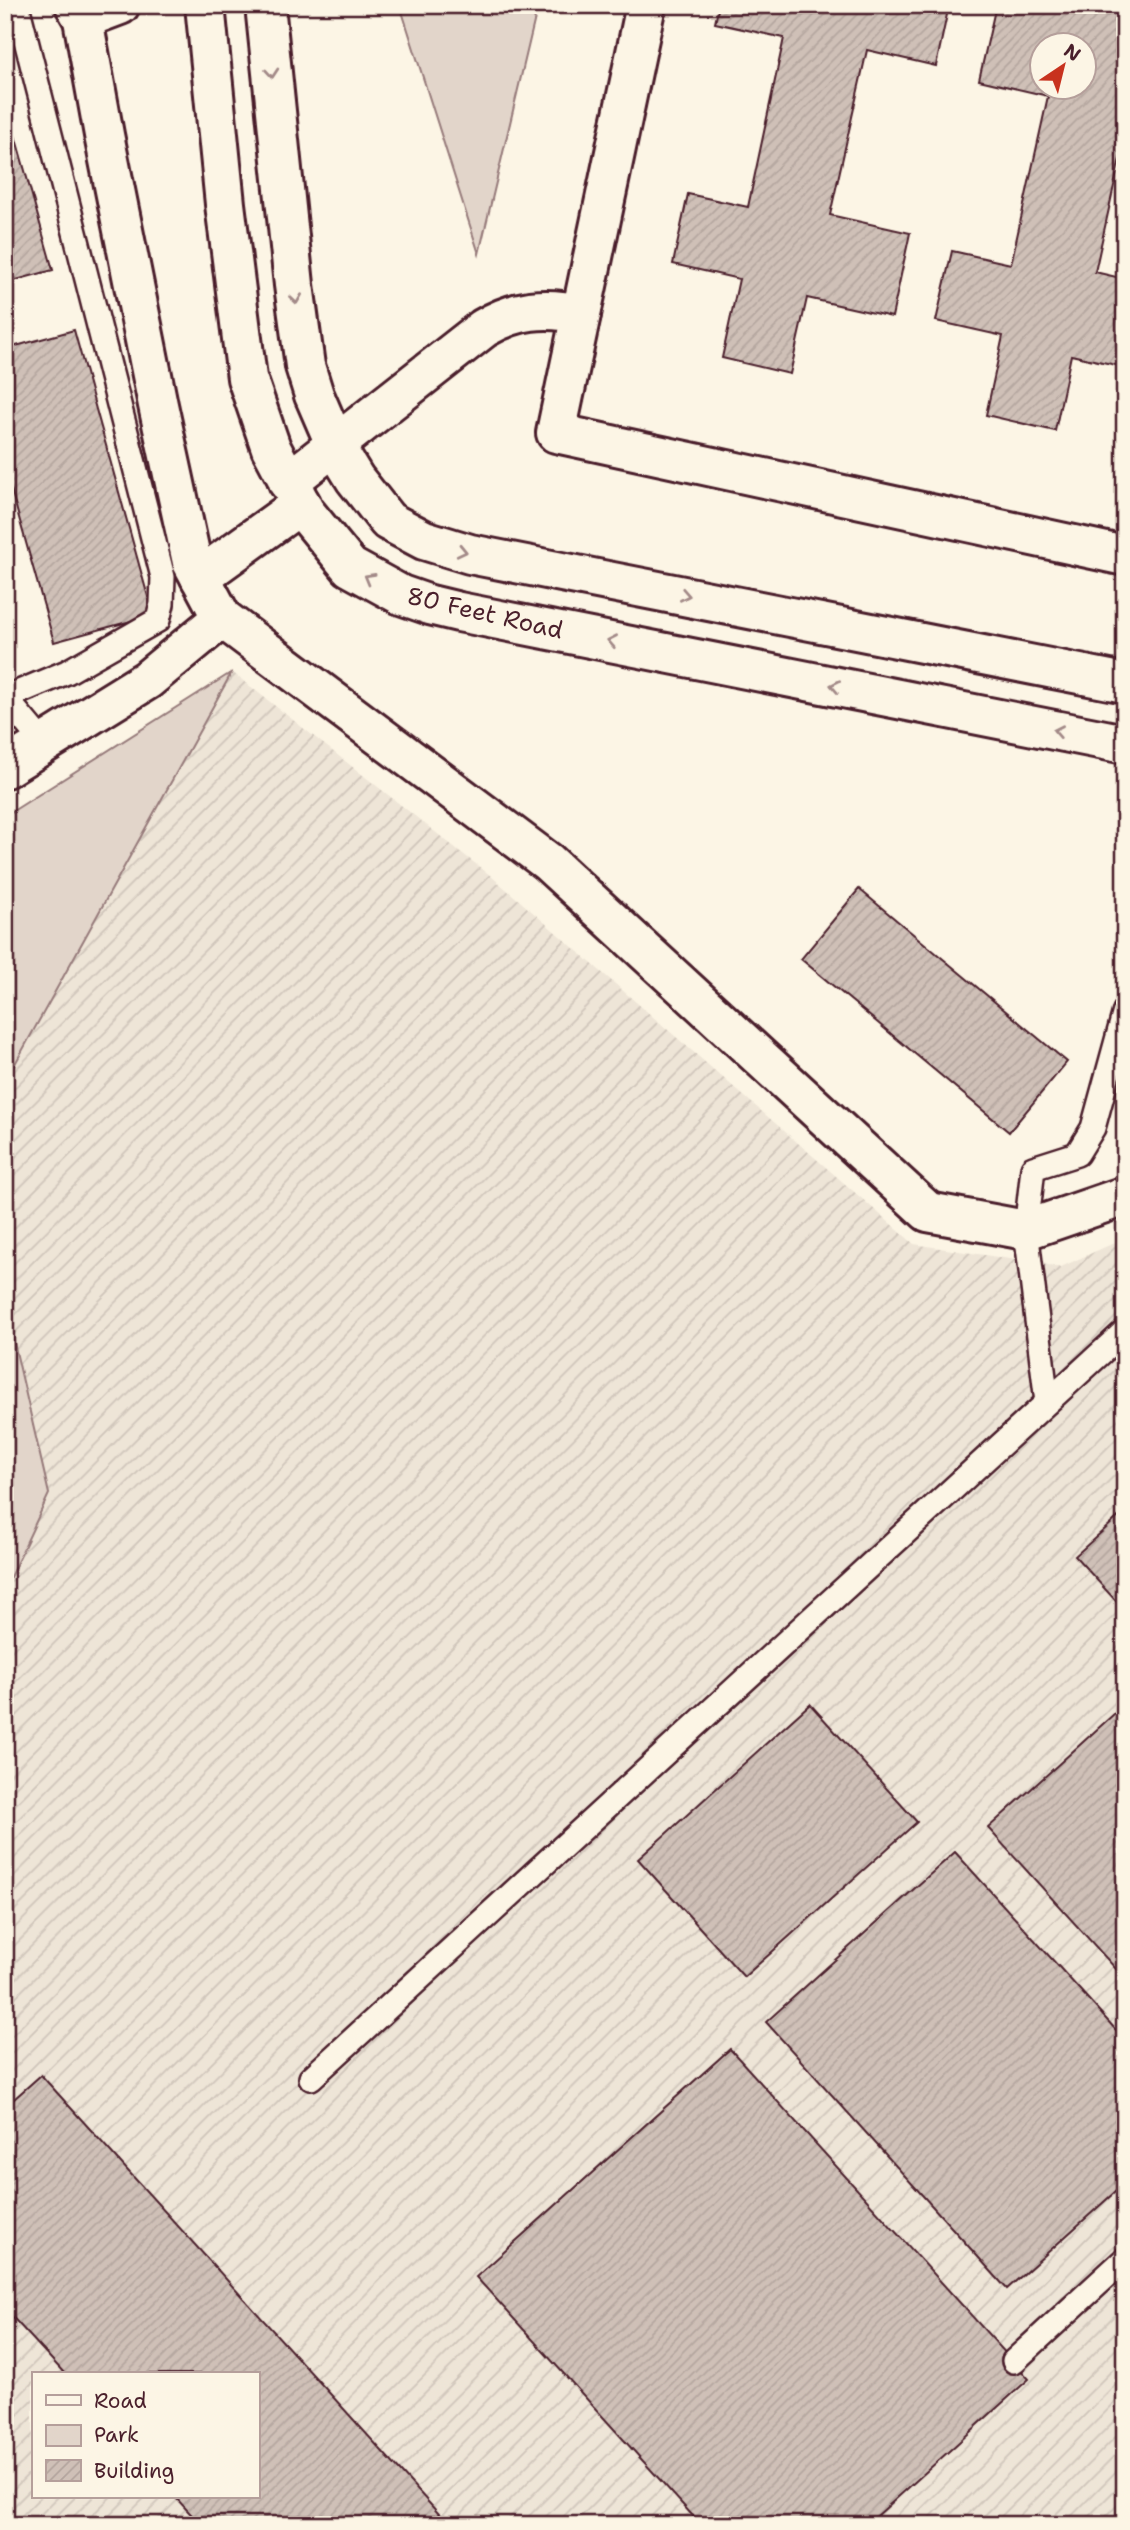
<svg xmlns="http://www.w3.org/2000/svg" width="1130" height="2530" font-family="'Shantell Sans',sans-serif">
  <style>
    .industrial { fill: url(#industrial-furrows); fill-rule: evenodd }
    .green { fill: #e2d5ca; stroke: #967a7a; stroke-width: 2 }
    .building { fill: url(#building-hatch); stroke: #4a1f2b; stroke-width: 2; fill-rule: evenodd }
    .lines { fill: none; stroke-linecap: round; stroke-linejoin: round }
    .service-casing { stroke: #4a1f2b; stroke-width: 28 }
    .minor-casing { stroke: #4a1f2b; stroke-width: 44 }
    .tertiary-casing { stroke: #4a1f2b; stroke-width: 44 }
    .service { stroke: #fcf5e5; stroke-width: 23 }
    .minor { stroke: #fcf5e5; stroke-width: 38 }
    .tertiary { stroke: #fcf5e5; stroke-width: 38 }
    .oneway { stroke: #a38a88 }
    .labels { text-anchor: middle; dominant-baseline: central; stroke-width: 7; stroke-linejoin: round; paint-order: stroke }
    .street-label { font-size: 24px; fill: #4a1f2b; stroke: #fcf5e5 }
  </style>
  <defs>
    <pattern id="industrial-furrows" width="10" height="10" patternUnits="userSpaceOnUse" patternTransform="scale(1.75)"><rect width="10" height="10" fill="#eee5d7"/><path d="M-1 1l2-2M0 10L10 0M9 11l2-2" fill="none" stroke="#cec4b9"/></pattern>
    <pattern id="building-hatch" width="6" height="6" patternUnits="userSpaceOnUse" patternTransform="scale(1.75)"><rect width="6" height="6" fill="#cfc0b7"/><path d="M-1 1l2-2M0 6l6-6M5 7l2-2" fill="none" stroke="#b3a59e"/></pattern>
  </defs>
  <rect width="100%" height="100%" fill="#fcf5e5"/>
  <filter id="ink" filterUnits="userSpaceOnUse"><feTurbulence type="fractalNoise" baseFrequency=".0143" numOctaves="2"/><feDisplacementMap in="SourceGraphic" scale="14" xChannelSelector="R" yChannelSelector="G"/><feConvolveMatrix kernelMatrix="1 2 1 2 8 2 1 2 1" color-interpolation-filters="sRGB"/></filter>
  <g filter="url(#ink)">
    <path class="industrial" d="M232,672l259,204 423,368 147,23 64,-29v1287h-1120v-937l44,-94 -44,-190v-222zM33,2374h224v123h-224z"/>
    <g class="green">
      <path d="M400,5h138l-59,249z"/>
      <path d="M232,672l-227,410v-266z"/>
      <path d="M5,1304l44,190 -44,94z"/>
    </g>
    <g class="building">
      <path d="M719,5h230l-13,61 -69,-16 -37,165 80,18 -18,84 -85,-19 -17,76 -68,-16 17,-79 -66,-15 15,-70 60,13 36,-169 -69,-15z"/>
      <path d="M996,5h129v131l-30,136 30,7v88l-54,-12 -16,76 -69,-16 17,-79 -67,-15 16,-70 59,13 37,-168 -69,-16zM1042,46h42v42h-42z"/>
      <path d="M5,100l48,170 -48,13z"/>
      <path d="M74,330l79,285 -99,27 -49,-174v-119z"/>
      <path d="M859,889l208,173 -58,70 -208,-173z"/>
      <path d="M1125,1511v100l-50,-55z"/>
      <path d="M810,1704l107,118 -173,155 -106,-118z"/>
      <path d="M1125,1704v275l-137,-151z"/>
      <path d="M955,1852l170,188v143l-118,106 -241,-267z"/>
      <path d="M730,2049l299,330 -162,146h-166l-225,-248z"/>
      <path d="M41,2075l408,450h-248l-26,-28h82v-123h-192l-60,-65v-202z"/>
    </g>
    <g class="lines">
      <defs>
        <g id="service">
          <path d="M5,698l62,-26 91,-52 4,-16 1,-27 -146,-572"/>
          <path d="M5,702l8,5 31,37"/>
          <path d="M1047,1402l-21,-172 7,-62 44,-14 16,-26 32,-117"/>
          <path d="M311,2078l814,-747"/>
          <path d="M1014,2361l111,-102"/>
        </g>
        <g id="minor">
          <path d="M646,5l-90,428 569,123"/>
          <path d="M83,19l37,-14"/>
          <path d="M288,482l196,-154c32,-19 61,-22 97,-14"/>
          <path d="M200,577l101,-73"/>
        </g>
        <g id="tertiary">
          <path d="M75,5l8,14 21,116 54,270 34,157 30,56 326,244 380,350 98,18 99,-34"/>
          <path d="M205,5l20,199 22,174 24,70 34,64 45,55 51,28 29,10 29,7 666,132"/>
          <path d="M265,5l29,280 11,81 9,29 25,58 16,26 33,42 36,19 46,14 655,129"/>
          <path d="M5,768l142,-88 75,-62"/>
        </g>
      </defs>
      <use href="#service" class="service-casing"/>
      <use href="#minor" class="minor-casing"/>
      <use href="#tertiary" class="tertiary-casing"/>
      <use href="#service" class="service"/>
      <use href="#minor" class="minor"/>
      <use href="#tertiary" class="tertiary"/>
    </g>
    <defs><path id="oneway-chevron" d="M-2-3.5L2.5 0L-2 3.5" fill="none" stroke-width="1.6" stroke-linecap="round" stroke-linejoin="round" transform="scale(1.75)"/></defs>
    <g class="oneway">
      <use href="#oneway-chevron" transform="translate(272 73) rotate(85)"/>
      <use href="#oneway-chevron" transform="translate(296 299) rotate(82)"/>
      <use href="#oneway-chevron" transform="translate(462 551) rotate(13)"/>
      <use href="#oneway-chevron" transform="translate(369 578) rotate(-150)"/>
      <use href="#oneway-chevron" transform="translate(685 595) rotate(11)"/>
      <use href="#oneway-chevron" transform="translate(612 641) rotate(-169)"/>
      <use href="#oneway-chevron" transform="translate(835 686) rotate(-169)"/>
      <use href="#oneway-chevron" transform="translate(1058 731) rotate(-169)"/>
    </g>
  </g>
  <g class="labels">
    <g class="street-label">
      <text transform="translate(485 613) rotate(13)">80 Feet Road</text>
    </g>
  </g>
  <rect width="1130" height="2530" fill="none" stroke="#fcf5e5" stroke-width="28"/>
  <rect x="14" y="14" width="1102" height="2502" fill="none" stroke="#4a1f2b" stroke-width="2.5" filter="url(#ink)"/>
  <rect x="32" y="2372" width="228" height="126" fill="#fcf5e5" stroke="#b59f9b" stroke-width="2"/>
  <rect x="46" y="2395" width="35" height="10" fill="#fcf5e5" stroke="#b59f9b" stroke-width="2"/>
  <text x="94" y="2408" font-size="21" fill="#4a1f2b">Road</text>
  <rect x="46" y="2425" width="35" height="21" fill="#e2d5ca" stroke="#b59f9b" stroke-width="2"/>
  <text x="94" y="2442" font-size="21" fill="#4a1f2b">Park</text>
  <rect x="46" y="2460" width="35" height="21" fill="url(#building-hatch)" stroke="#b59f9b" stroke-width="2"/>
  <text x="94" y="2478" font-size="21" fill="#4a1f2b">Building</text>
  <g transform="translate(1063 66) rotate(35)"><circle r="33" fill="#fcf5e5" stroke="#b59f9b" stroke-width="2"/>
  <path d="M0-5L12 26L0 18L-12 26Z" fill="#c8321e"/>
  <text y="-10" font-size="19" font-weight="bold" text-anchor="middle" fill="#4a1f2b">N</text>
  </g>
</svg>
